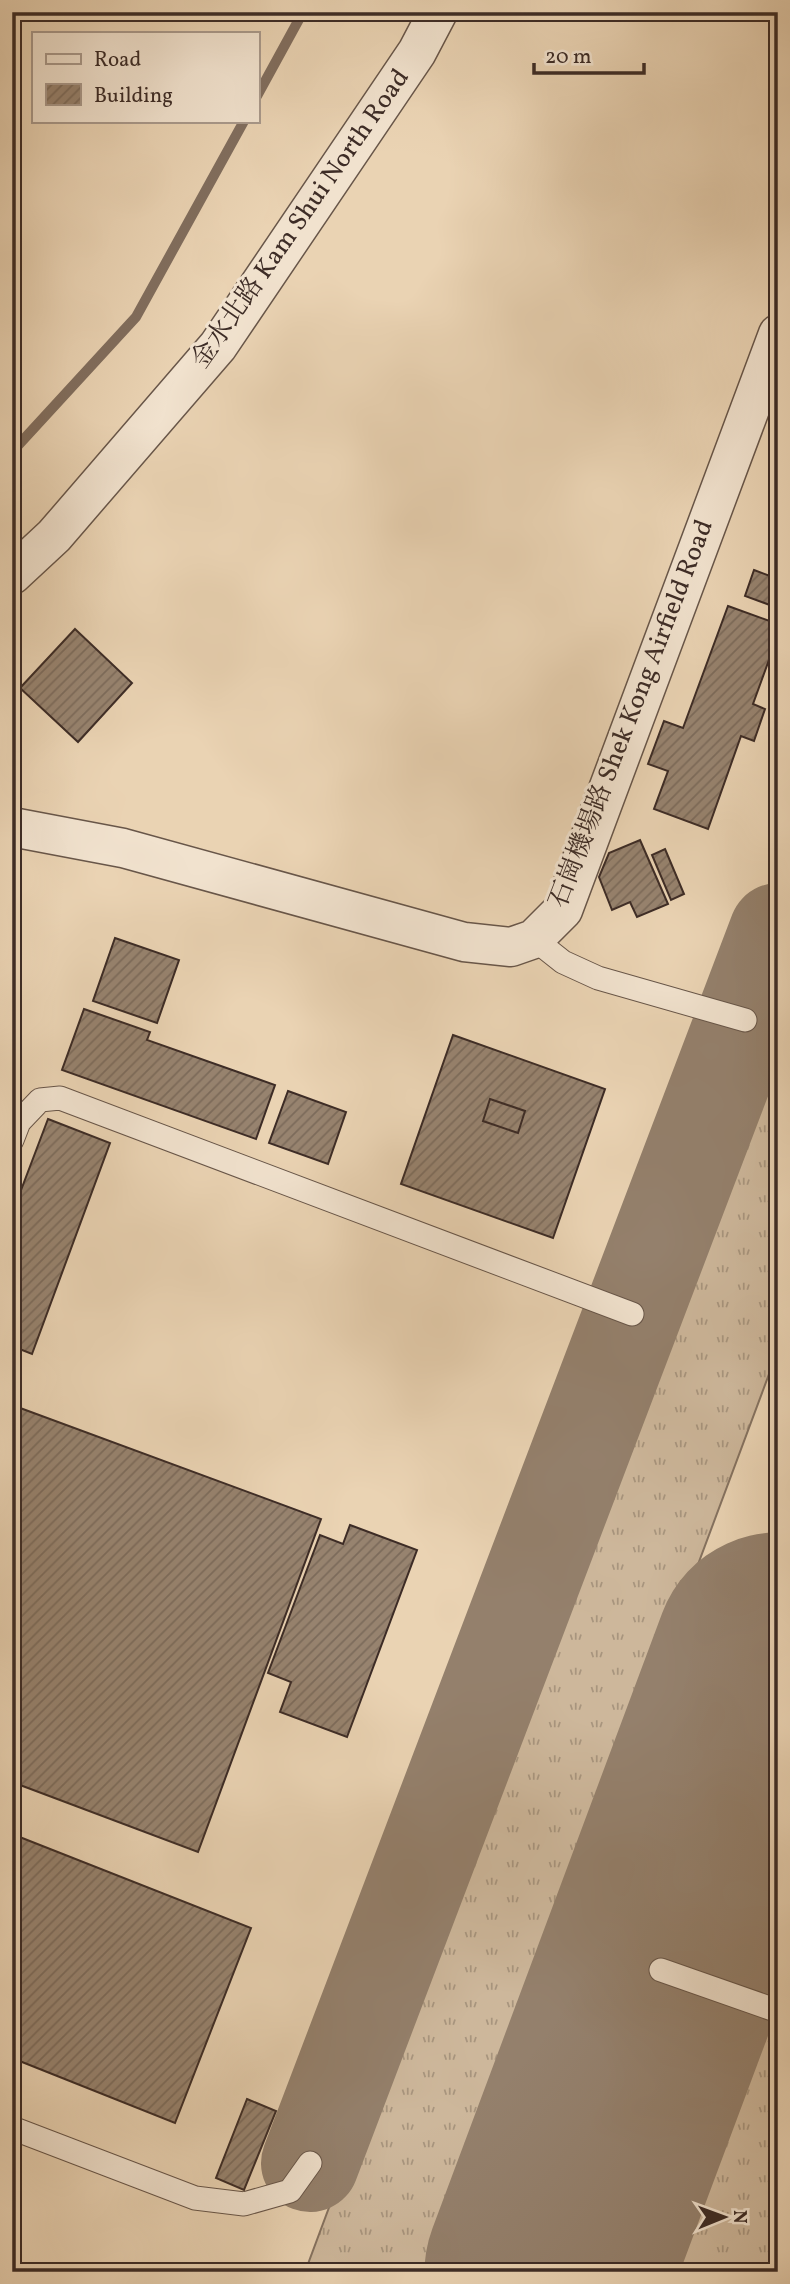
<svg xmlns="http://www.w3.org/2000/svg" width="790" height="2284" font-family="Vollkorn,'Noto Serif TC',serif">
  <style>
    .grass { fill: url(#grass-tufts); stroke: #857260; stroke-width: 2 }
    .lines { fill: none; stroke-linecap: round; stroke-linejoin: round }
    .stream { stroke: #816e5e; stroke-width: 10 }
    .taxiway { stroke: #94806c; stroke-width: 98 }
    .runway { stroke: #94806c; stroke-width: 247 }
    .building { fill: url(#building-hatch); stroke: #3d2c26; stroke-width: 2 }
    .service-casing { stroke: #685649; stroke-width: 25 }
    .minor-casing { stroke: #685649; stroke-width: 41 }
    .service { stroke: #f1e2ce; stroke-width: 23 }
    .minor { stroke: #f1e2ce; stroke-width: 38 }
    .labels { text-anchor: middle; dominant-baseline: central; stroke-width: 6; stroke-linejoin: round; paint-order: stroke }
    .street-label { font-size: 26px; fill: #3d2c26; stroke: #f1e2ce }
  </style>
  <defs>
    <pattern id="grass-tufts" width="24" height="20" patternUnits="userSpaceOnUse" patternTransform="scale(1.75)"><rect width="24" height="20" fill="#cdb79b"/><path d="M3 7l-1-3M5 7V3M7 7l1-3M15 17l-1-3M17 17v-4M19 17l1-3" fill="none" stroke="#a8957e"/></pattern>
    <pattern id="building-hatch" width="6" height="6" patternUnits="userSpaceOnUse" patternTransform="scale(1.75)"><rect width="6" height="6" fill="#97836f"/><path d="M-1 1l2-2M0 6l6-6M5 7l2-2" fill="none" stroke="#7c6b5b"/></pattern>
  </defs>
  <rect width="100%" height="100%" fill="#ead3b3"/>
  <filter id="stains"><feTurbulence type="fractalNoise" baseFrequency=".00286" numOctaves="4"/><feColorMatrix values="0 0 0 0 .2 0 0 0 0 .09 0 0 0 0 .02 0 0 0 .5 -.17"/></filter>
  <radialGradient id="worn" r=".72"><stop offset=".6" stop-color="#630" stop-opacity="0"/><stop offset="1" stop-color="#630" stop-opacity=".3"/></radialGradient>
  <g class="grass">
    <path d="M778,1002v348l-344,922h-129z"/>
    <path d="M778,1915v74l-6,-2 -8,-36z"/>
    <path d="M778,2026v234l-5,12h-129l78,-208 28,-30z"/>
  </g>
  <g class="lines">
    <g class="stream">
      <path d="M257,96l46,-84"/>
      <path d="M12,452l124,-135 108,-196"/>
    </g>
    <path class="taxiway" d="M310,2163l468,-1231"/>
    <path class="runway" d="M548,2272l230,-616"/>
  </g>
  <g class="building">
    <path d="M754,570l24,9v29l-33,-12z"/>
    <path d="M728,606l50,18v11l-25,69 12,5 -11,32 -13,-5 -33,93 -54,-20 14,-38 -20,-7 16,-43 19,7z"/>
    <path d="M75,629l57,54 -54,59 -58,-54z"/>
    <path d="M640,840l28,64 -31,13 -7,-15 -18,8 -13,-33 10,-24z"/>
    <path d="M665,849l19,45 -13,6 -19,-45z"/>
    <path d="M115,938l64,22 -22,63 -64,-22z"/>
    <path d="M84,1009l66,23 -3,8 128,45 -19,54 -194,-69z"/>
    <path d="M453,1035l152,54 -52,149 -152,-54z"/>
    <path d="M288,1091l58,21 -18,52 -59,-21z"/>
    <path d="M490,1099l35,12 -7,22 -35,-12z"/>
    <path d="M48,1119l62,24 -78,211 -20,-8v-132z"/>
    <path d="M12,1405l309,114 -123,333 -186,-70z"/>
    <path d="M350,1525l67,25 -70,187 -67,-25 11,-30 -23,-9 52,-138 23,9z"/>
    <path d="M12,1834l239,94 -76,195 -163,-65z"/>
    <path d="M247,2099l29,12 -32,79 -28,-12z"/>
  </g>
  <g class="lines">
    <defs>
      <g id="service">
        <path d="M534,939l29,23 35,16 147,42"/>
        <path d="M12,1140l7,-18 21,-22 20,-2 572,216"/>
        <path d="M661,1970l117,41"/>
        <path d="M12,2128l183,70 49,6 46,-13 20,-28"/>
      </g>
      <g id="minor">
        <path d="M12,575l42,-39 164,-190 199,-294 21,-40"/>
        <path d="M12,827l111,21 341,94 47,5 23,-8 29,-29 215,-576"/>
      </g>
    </defs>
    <use href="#service" class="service-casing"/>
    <use href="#minor" class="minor-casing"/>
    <use href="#service" class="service"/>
    <use href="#minor" class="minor"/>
  </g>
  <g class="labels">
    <g class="street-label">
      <text transform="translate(301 219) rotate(-55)">金水北路 Kam Shui North Road</text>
      <text transform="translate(632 714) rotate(-69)">石崗機場路 Shek Kong Airfield Road</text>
    </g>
  </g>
  <rect width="790" height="2284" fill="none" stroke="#ead3b3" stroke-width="42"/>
  <rect x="14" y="14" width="762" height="2256" fill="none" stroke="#3d2c26" stroke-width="3.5"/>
  <rect x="21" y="21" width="748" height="2242" fill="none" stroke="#3d2c26" stroke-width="2"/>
  <rect x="32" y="32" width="228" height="91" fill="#f1e2ce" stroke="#a9998b" stroke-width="2"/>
  <rect x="46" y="54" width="35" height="10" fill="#f1e2ce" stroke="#a9998b" stroke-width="2"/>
  <text x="94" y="66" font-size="21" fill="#3d2c26">Road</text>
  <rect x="46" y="84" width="35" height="21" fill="url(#building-hatch)" stroke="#a9998b" stroke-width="2"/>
  <text x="94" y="102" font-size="21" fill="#3d2c26">Building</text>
  <g transform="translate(724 2217) rotate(89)" stroke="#f1e2ce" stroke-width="5" paint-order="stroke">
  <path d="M0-5L12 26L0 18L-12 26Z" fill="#3d2c26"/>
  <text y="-10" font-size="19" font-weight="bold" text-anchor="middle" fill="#3d2c26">N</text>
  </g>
  <path d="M534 63v10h110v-10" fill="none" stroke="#3d2c26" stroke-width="3.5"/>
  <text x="545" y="63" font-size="21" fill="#3d2c26" stroke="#f1e2ce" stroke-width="5" paint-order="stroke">20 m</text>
  <rect width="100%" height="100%" filter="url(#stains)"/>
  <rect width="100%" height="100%" fill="url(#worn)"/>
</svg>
